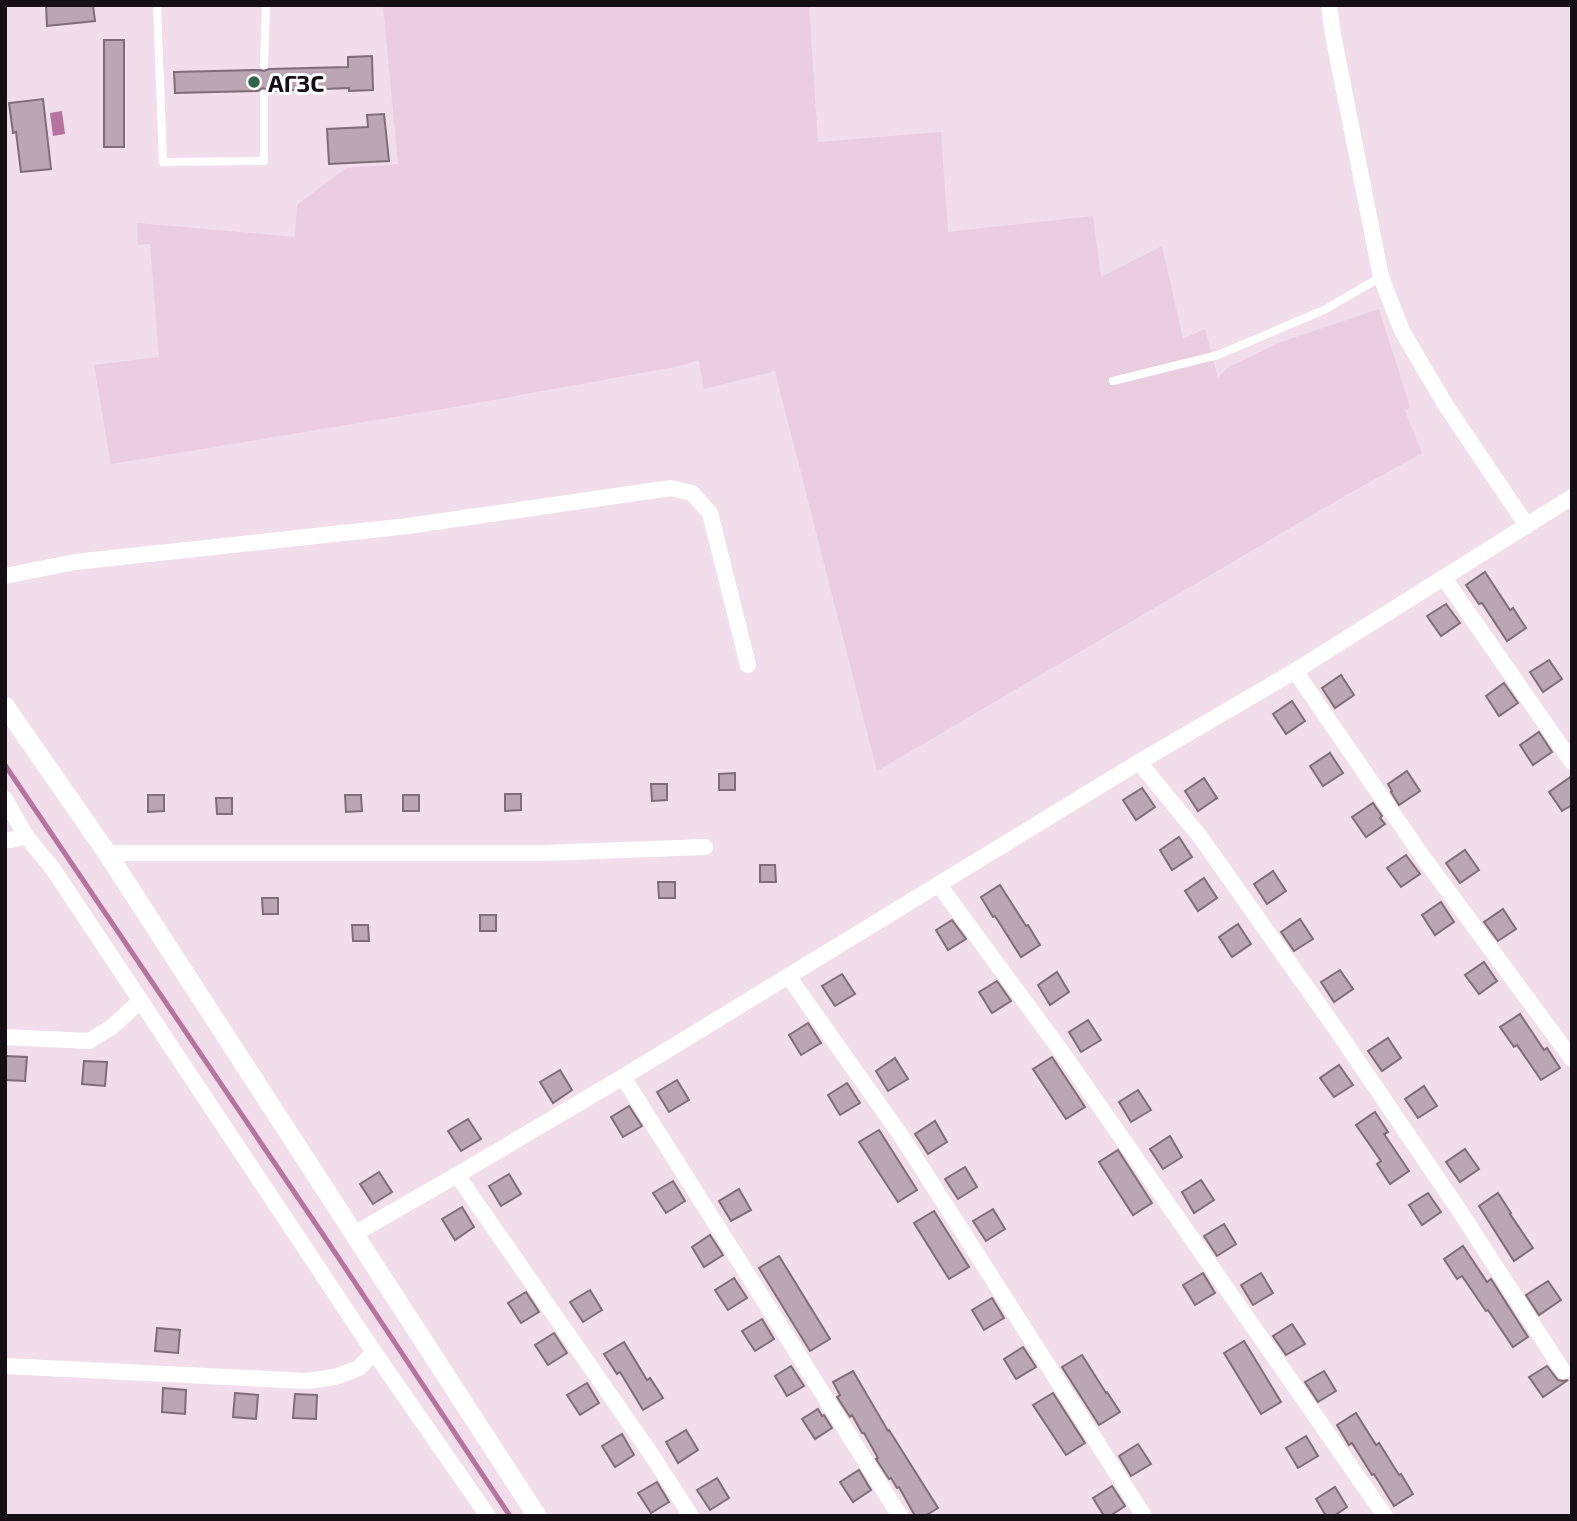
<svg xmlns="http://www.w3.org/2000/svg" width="1577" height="1521" font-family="'Exo 2',sans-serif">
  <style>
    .built { fill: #eacddf }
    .water { fill: #b6739f }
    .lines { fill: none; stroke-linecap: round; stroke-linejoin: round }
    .stream { stroke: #b6739f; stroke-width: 5 }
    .building { fill: #bba7b3; stroke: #7f6d78; stroke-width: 2 }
    .service { stroke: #fff; stroke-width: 8 }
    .minor { stroke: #fff; stroke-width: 16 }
    .tertiary { stroke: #fff; stroke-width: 19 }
    .poi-dot { fill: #30654b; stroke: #fff; stroke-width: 2.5 }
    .labels { text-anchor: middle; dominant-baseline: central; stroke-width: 6; stroke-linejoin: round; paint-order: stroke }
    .poi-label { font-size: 24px; font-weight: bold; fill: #150e12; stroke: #fff; text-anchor: start }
  </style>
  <rect width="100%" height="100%" fill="#f2ddea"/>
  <path class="built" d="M383,5h426l9,137 123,-10 7,100 145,-16 8,61 61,-31 21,93 22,-10 13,49 9,-10 54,-26 98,-33 31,98 -5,4 17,42 -74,41 -471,277 -102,-400 -71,18 -5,-29 -19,6 -220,40 -349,58 -17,-99 65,-8 -9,-113 -12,1 -1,-22 158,14 2,-32 49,-37 52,-4z"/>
  <path class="water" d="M62,111l3,23 -12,2 -3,-23z"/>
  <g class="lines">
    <path class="stream" d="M5,765l321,474 184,277"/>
  </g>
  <g class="building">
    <path d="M46,5h47l2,16 -48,5z"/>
    <rect x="104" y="40" width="20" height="107"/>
    <path d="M372,56l1,34 -24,1v-3l-79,3 -7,-3 -5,3 -83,2 -1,-21 86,-2 4,1 5,-2 79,-2v-10z"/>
    <path d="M43,99l8,70 -30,3 -5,-40 -3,1 -4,-30z"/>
    <path d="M384,114l5,47 -60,3 -2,-35 41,-2 -1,-12z"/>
    <path d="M1485,572l25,38 3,-2 13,20 -19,13 -25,-38 -3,1 -13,-19z"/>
    <path d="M1446,604l14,19 -19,13 -14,-20z"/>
    <path d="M1549,660l13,19 -19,13 -13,-20z"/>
    <path d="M1341,675l13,20 -19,13 -13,-20z"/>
    <path d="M1504,683l14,20 -19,13 -13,-20z"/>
    <path d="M1292,701l13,20 -19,13 -13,-20z"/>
    <path d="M1539,732l13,20 -19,13 -13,-20z"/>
    <path d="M1330,753l13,20 -20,13 -13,-20z"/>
    <path d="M1407,771l13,20 -21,14 -8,-13 1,-1 -4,-7z"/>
    <path d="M735,773v17h-16v-16z"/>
    <path d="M1572,776v29l-10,6 -13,-19z"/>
    <path d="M1204,778l13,20 -19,13 -13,-20z"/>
    <path d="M651,784h16v16l-15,1z"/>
    <path d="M1142,788l13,19 -19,13 -13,-20z"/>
    <path d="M505,794h16v16l-16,1z"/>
    <path d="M148,795h16v16l-16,1z"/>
    <path d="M345,795h16l1,16 -16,1z"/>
    <rect x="403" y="795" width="16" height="16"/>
    <path d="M216,798h16v16h-15z"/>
    <path d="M1373,803l9,13 -2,2 5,6 -19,13 -14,-20z"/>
    <path d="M1179,837l13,20 -20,13 -12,-20z"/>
    <path d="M1465,850l14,20 -19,13 -14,-20z"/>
    <path d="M1406,855l14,19 -19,13 -14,-19z"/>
    <path d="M760,865h15l1,17h-16z"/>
    <path d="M1273,871l13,20 -19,13 -13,-20z"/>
    <path d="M1204,878l13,20 -19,13 -13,-20z"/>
    <path d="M658,882h17v16h-16z"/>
    <path d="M1000,885l26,41 2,-1 12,20 -19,12 -26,-41 -2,1 -12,-20z"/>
    <path d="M262,898h16v16h-15z"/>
    <path d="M1441,902l13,20 -19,13 -13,-20z"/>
    <path d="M1503,909l13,20 -18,12 -14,-19z"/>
    <rect x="480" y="915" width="16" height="16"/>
    <path d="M1300,919l13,20 -19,12 -13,-19z"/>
    <path d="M952,920l14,19 -18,11 -12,-20z"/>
    <path d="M1238,924l13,20 -19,13 -13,-20z"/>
    <path d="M352,925h16l1,16h-16z"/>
    <path d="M1484,962l13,19 -18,13 -14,-19z"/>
    <path d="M1340,970l13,19 -19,13 -13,-20z"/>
    <path d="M1057,972l12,20 -19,13 -12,-20z"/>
    <path d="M842,974l13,20 -20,12 -13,-20z"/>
    <path d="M997,981l14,20 -19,12 -13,-21z"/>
    <path d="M1520,1014l24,36 3,-2 13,20 -19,12 -24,-35 -3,2 -14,-20z"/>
    <path d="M1088,1020l13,20 -20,12 -12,-20z"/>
    <path d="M808,1023l13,20 -20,12 -12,-20z"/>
    <path d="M1388,1038l13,20 -19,13 -14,-20z"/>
    <path d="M5,1056l22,1 -2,24 -20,-1z"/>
    <path d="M1052,1057l33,50 -19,12 -33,-50z"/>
    <path d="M895,1058l13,21 -20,12 -12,-20z"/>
    <path d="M84,1061l23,1 -2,24 -23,-2z"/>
    <path d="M1339,1065l14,20 -19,12 -14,-19z"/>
    <path d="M560,1070l12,20 -19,13 -13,-21z"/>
    <path d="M677,1080l12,20 -20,12 -12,-20z"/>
    <path d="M847,1083l13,20 -20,12 -12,-20z"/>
    <path d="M1424,1086l13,20 -19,12 -13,-19z"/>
    <path d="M1138,1090l13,20 -20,12 -12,-20z"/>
    <path d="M629,1106l13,20 -19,11 -12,-20z"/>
    <path d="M1375,1112l13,20 -4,2 25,37 -19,13 -13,-20 4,-3 -25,-36z"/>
    <path d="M468,1119l13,20 -20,12 -13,-20z"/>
    <path d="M935,1121l12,21 -19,12 -13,-20z"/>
    <path d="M879,1130l38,60 -19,12 -39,-60z"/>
    <path d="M1170,1136l12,21 -19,12 -13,-20z"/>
    <path d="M1465,1149l14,20 -19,13 -14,-20z"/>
    <path d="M1118,1150l34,53 -19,12 -34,-53z"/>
    <path d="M965,1167l12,20 -19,12 -13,-20z"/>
    <path d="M379,1172l13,20 -19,12 -13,-20z"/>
    <path d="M509,1174l12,20 -20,12 -12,-20z"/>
    <path d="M1201,1180l13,20 -20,13 -12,-21z"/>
    <path d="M673,1181l12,20 -19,12 -13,-20z"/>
    <path d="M739,1189l12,21 -20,11 -12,-20z"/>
    <path d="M1428,1193l13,19 -19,13 -13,-20z"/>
    <path d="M1498,1193l13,20 -1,1 23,34 -19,13 -35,-55z"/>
    <path d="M462,1207l12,20 -19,13 -13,-21z"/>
    <path d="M993,1209l12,20 -19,12 -13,-20z"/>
    <path d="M934,1211l35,56 -20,12 -35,-56z"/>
    <path d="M1224,1224l12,20 -19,12 -13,-20z"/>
    <path d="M710,1235l13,20 -19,12 -12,-20z"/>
    <path d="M1463,1246l24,36 4,-3 37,58 -15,10 -25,-37 -2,1 -24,-35 -5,3 -13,-20z"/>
    <path d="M779,1256l51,83 -20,12 -51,-83z"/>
    <path d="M1203,1273l12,20 -20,12 -12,-20z"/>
    <path d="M1261,1273l12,20 -20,12 -12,-20z"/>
    <path d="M734,1278l13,20 -19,12 -13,-20z"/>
    <path d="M1548,1281l13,19 -22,15 -13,-20z"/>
    <path d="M590,1290l12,20 -19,12 -13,-20z"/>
    <path d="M526,1292l13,20 -18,11 -13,-20z"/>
    <path d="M992,1298l12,20 -20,12 -12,-20z"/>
    <path d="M762,1319l12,20 -19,12 -13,-20z"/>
    <path d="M1292,1324l13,20 -19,11 -13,-19z"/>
    <path d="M157,1328l23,2 -2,23 -23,-2z"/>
    <path d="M554,1333l13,20 -19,12 -13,-20z"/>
    <path d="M1244,1341l37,61 -20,12 -37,-61z"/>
    <path d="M624,1342l23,38 3,-2 13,20 -20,12 -23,-38 -3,2 -13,-20z"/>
    <path d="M1023,1347l13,20 -20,12 -12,-20z"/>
    <path d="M1082,1355l24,38 1,-1 13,20 -21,13 -37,-58z"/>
    <path d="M791,1366l13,20 -17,10 -12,-20z"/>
    <path d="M1547,1366l11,14 5,1 5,-1 -25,17 -14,-20z"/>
    <path d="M853,1371l35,60 1,-1 49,78 -13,8h-10l-16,-29 -2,1 -6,-10 -2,1 -13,-20 2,-1 -14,-25h-2l-10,-18 -2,2 -13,-20 3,-2 -7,-13z"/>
    <path d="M1324,1371l12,20 -18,11 -13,-20z"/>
    <path d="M587,1383l12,20 -19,12 -13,-20z"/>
    <path d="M163,1388l23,2 -1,24 -23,-2z"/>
    <path d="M235,1393l23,2 -2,24 -23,-2z"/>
    <path d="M1053,1393l32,50 -19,12 -33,-50z"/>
    <path d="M295,1394l22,1 -1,24 -23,-1z"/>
    <path d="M818,1409l4,7 2,-1 8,13 -17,11 -13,-20z"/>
    <path d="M1356,1413l20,32 3,-2 20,32 2,-1 12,20 -19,12 -20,-32 -2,1 -20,-32 -3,2 -12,-20z"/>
    <path d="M686,1430l12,20 -20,13 -12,-21z"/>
    <path d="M622,1434l12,21 -19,12 -13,-21z"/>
    <path d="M1306,1436l12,20 -20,12 -12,-20z"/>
    <path d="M1138,1444l13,20 -20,12 -12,-20z"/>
    <path d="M859,1470l12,20 -18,12 -13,-20z"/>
    <path d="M717,1478l12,20 -19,12 -13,-20z"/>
    <path d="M657,1482l12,20 -18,11 -13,-20z"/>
    <path d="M1112,1486l13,20 -15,10h-6l-11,-18z"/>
    <path d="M1335,1487l12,20 -13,9h-8l-10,-17z"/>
  </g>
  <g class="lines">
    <g class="service">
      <path d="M157,5l6,157 101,-1v-67"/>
      <path d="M264,65l2,-60"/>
      <path d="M1113,381l105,-26 106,-45 57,-33"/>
    </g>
    <g class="minor">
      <path d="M1329,5l4,30 48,242 21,54 43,73 82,122"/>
      <path d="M5,576l70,-14 333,-36 263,-38 21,5 18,20 38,152"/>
      <path d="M1444,578l128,184"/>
      <path d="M1295,671l125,182 152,206"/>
      <path d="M1139,762l62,76 135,191 123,181 104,161"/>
      <path d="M5,799l21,37 27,33 321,483 114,164"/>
      <path d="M5,840h6l15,-4"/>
      <path d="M107,853h437l161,-6"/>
      <path d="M939,885l125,170 321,461"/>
      <path d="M788,976l114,161 242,379"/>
      <path d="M5,1037l84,4 23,-14 28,-26"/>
      <path d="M623,1077l277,439"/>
      <path d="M457,1175l194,279 40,62"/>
      <path d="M354,1234l103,-59 166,-98 516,-315 156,-91 277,-174"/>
      <path d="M5,1366l302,15 28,-4 24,-9 15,-16"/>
    </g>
    <path class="tertiary" d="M5,706l102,147 430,663"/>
  </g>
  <circle class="poi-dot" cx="254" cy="82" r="7"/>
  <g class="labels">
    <g class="poi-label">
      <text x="268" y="82">АГЗС</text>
    </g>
  </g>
  <rect width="1577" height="1521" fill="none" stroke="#150e12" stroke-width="14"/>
</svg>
